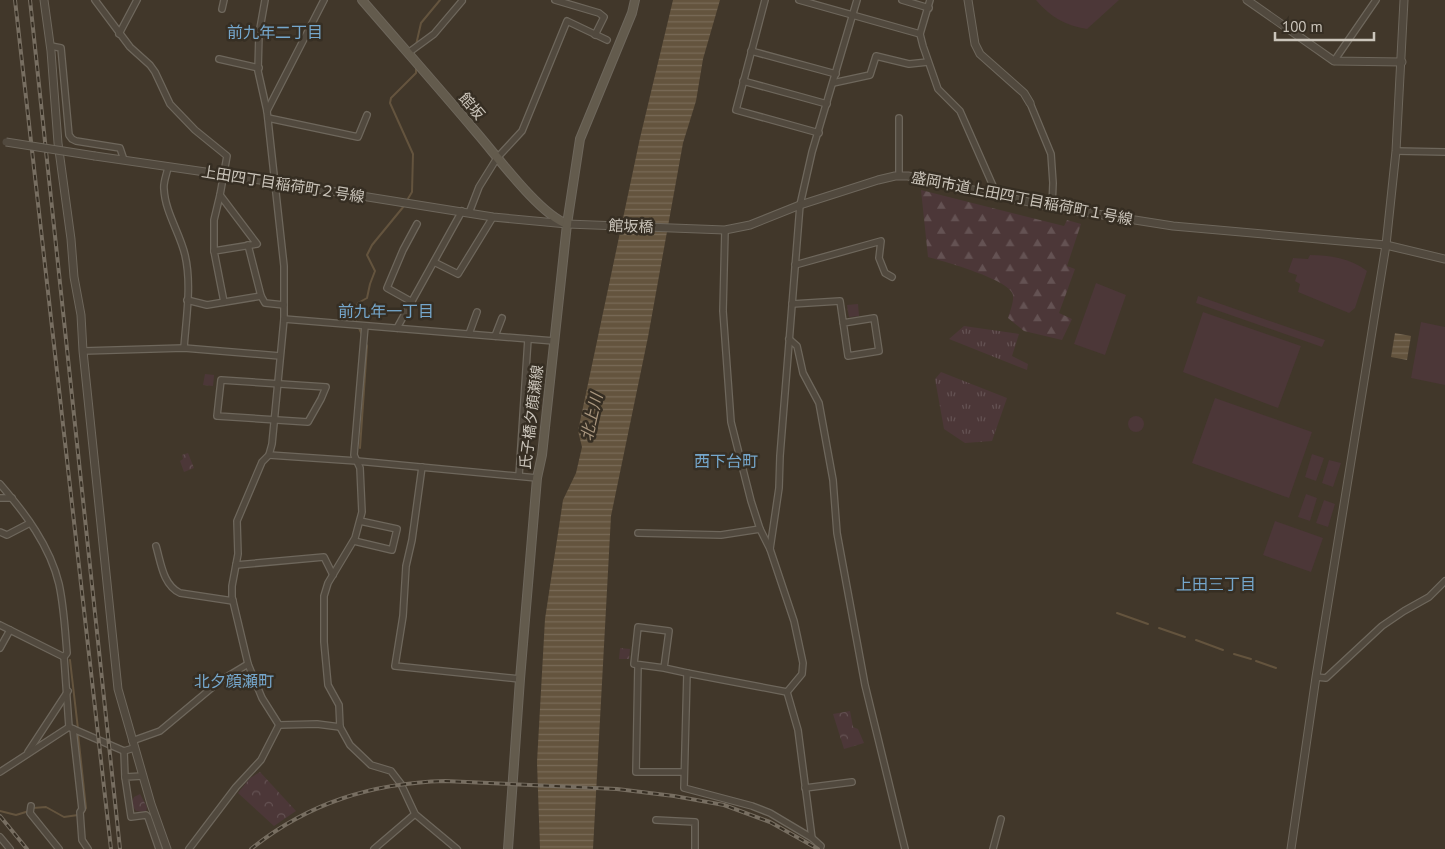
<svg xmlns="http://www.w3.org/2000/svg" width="1445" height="849" font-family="'PT Sans','Noto Sans JP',sans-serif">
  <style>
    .grass { fill: url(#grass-tufts) }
    .forest { fill: url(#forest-firs) }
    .park { fill: url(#park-crowns) }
    .garden { fill: #4c3738 }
    .water { fill: url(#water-rules) }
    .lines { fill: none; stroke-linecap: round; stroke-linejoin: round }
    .stream { stroke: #64543e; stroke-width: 2 }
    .minor-casing { stroke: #6e675c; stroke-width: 8 }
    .tertiary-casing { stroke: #6e675c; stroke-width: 9 }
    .secondary-casing { stroke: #6e675c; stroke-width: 10 }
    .minor { stroke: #51493e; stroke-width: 5.5 }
    .tertiary { stroke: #51493e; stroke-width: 7 }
    .secondary { stroke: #635b4d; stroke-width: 8 }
    .rail-casing { stroke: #776e61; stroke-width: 4 }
    .rail { stroke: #362e23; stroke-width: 2; stroke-dasharray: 5.5; stroke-linecap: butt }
    .tertiary-bridge-casing { stroke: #6e675c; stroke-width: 9; stroke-linecap: butt }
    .tertiary-bridge { stroke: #51493e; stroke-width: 7 }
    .labels { text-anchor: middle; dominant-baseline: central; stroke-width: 5; stroke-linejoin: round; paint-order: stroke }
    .street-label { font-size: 15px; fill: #cbc5bb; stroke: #362e23 }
    .neighbourhood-label { font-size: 16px; fill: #75a7cc; stroke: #362e23 }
    .water-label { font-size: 16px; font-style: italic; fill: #aa977f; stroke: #362e23 }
  </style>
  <defs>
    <pattern id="grass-tufts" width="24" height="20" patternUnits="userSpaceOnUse" patternTransform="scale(1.25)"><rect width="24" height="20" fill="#4c3738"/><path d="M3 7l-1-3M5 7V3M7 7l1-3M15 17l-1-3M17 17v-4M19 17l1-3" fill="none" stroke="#645253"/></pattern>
    <pattern id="forest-firs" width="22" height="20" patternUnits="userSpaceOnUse" patternTransform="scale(1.25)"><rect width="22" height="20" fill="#4c3738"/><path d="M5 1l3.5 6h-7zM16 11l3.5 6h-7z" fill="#645253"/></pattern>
    <pattern id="park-crowns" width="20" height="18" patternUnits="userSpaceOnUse" patternTransform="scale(1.25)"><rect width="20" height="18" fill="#4c3738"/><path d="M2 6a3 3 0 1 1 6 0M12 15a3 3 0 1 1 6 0" fill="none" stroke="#645253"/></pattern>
    <pattern id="water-rules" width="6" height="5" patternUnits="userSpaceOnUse" patternTransform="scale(1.25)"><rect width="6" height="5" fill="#64543e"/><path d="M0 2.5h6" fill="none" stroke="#796b58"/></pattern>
  </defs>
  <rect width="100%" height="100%" fill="#41372a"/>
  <g class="grass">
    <path d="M964,326l55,8 -7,22 16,8 -1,6 -78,-31z"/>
    <path d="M941,372l66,26 -15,43 -27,2 -21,-14 -9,-50z"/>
  </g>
  <path class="forest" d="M921,190l143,36 3,-6 14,4 -14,42 8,3 -16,44 13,6 -10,21 -38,-9 -16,-13c2,-6 6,-17 5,-23 -2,-15 -70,-34 -85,-38z"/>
  <g class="park">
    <path d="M858,304l1,12 -10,1 -2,-12z"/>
    <path d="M205,374l9,1 -1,11 -10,-1z"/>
    <path d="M188,453l6,15 -10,4 -4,-11 3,-2 -1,-4z"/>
    <path d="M620,648l10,1 -1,10h-10z"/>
    <path d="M850,711l3,16 5,2 6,14 -20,6 -11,-35z"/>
    <path d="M260,772l36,39 -22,15 -36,-33 12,-15z"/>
    <path d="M140,794l7,13 -1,5 -10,-1 -5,-7 3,-7z"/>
  </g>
  <g class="garden">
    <path d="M1036,0h83l-32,29c-21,-3 -38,-13 -51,-29z"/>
    <path d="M1310,255c20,0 40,3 57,16l-12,37 -6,5 -51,-21 2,-8 -5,-3 2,-6 -9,-3 5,-14 15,1z"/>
    <path d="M1096,283l30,12 -21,60 -31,-11z"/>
    <path d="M1198,296l127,44 -3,7 -126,-44z"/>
    <path d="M1203,312l98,34 -23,62 -95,-36z"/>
    <path d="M1421,322l24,5v58l-34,-7z"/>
    <path d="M1215,398l97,34 -23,66 -97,-35z"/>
    <circle cx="1136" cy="424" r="8"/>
    <path d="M1312,454l12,4 -8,23 -11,-4z"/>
    <path d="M1329,460l12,3 -8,24 -11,-4z"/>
    <path d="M1306,494l11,4 -7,23 -12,-4z"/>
    <path d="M1324,500l11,4 -7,23 -12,-4z"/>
    <path d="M1275,521l48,17 -12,34 -48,-17z"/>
  </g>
  <g class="water">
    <path d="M673,0h47l-17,59 -7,42 -13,42 -35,194 -37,179 -18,333h-53l-3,-87 8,-143 18,-119 13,-27 6,-26 -4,-16 62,-293z"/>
    <path d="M1395,333l16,3 -4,24 -16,-3z"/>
  </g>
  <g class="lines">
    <g class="stream">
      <path d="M416,45l5,-22 19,-23"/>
      <path d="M406,202l6,-10 1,-38 -23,-51 1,-5 25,-25v-8"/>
      <path d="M362,335l-8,-19 4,-13 9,-5 3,-14 5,-13 -8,-16 5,-10 32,-39"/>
      <path d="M360,448l7,-102 -2,-4"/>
      <path d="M1117,613l31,11"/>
      <path d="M1159,628l26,9"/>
      <path d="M1196,640l27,10"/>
      <path d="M1234,654l17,5"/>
      <path d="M70,660l8,69"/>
      <path d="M1256,661l20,7"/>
      <path d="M78,734l8,74 -4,7"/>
      <path d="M33,808l13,-1 18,10 14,-2"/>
      <path d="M0,811l16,4 13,-4"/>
    </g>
    <defs>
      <g id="minor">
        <path d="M95,0l35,47 20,18 5,7 15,32 25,26 32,26 -7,39 37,49 -43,7 10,51"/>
        <path d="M265,0l-6,34 -1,37 9,40 17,155v53l-12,125 -3,11 -7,7 -25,59 1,33 -6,32v11l16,67 14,34 17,27"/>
        <path d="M555,0l44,13 5,4 -9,18"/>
        <path d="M765,0l-29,110 83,23"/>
        <path d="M799,0l121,34"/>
        <path d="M902,0l27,8"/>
        <path d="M930,0l-10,34 3,12 15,43 22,22 37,84"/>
        <path d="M222,9l2,-9"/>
        <path d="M119,34l18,-34"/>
        <path d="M51,46l10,2 8,87 3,4 4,2 44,7 4,12"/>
        <path d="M751,51l85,23"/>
        <path d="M408,53l26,-19 28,-33"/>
        <path d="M219,59l40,9"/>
        <path d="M1334,61l42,-61"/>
        <path d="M743,81l84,23"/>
        <path d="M833,83l37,-8 6,-19 33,8 19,-2"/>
        <path d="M1030,103l21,51 2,29 -1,24"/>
        <path d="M267,111l57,-111"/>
        <path d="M268,118l90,19 9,-22"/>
        <path d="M899,118v58"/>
        <path d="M1396,151l49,1"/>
        <path d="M168,167c-1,7 -5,15 -4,22 1,23 16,44 21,66 7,30 1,63 -1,93"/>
        <path d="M469,213l10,-26 18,-29 25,-27 45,-110 40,19"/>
        <path d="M725,230l-2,81 8,111 20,79 9,28"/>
        <path d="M248,245l13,51"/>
        <path d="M214,251v-31l6,-25"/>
        <path d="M434,262l24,12 35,-57"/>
        <path d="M795,265l86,-24 -2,17 6,15 7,4"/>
        <path d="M187,300l20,5 54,-9 4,7 19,2"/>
        <path d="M412,302l-25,-14 16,-38 14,-26"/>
        <path d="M792,304l48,-3 8,55 31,-5 -5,-33 -31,5"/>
        <path d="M284,319l270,22"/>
        <path d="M365,326l-11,129 6,13 2,44 -7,26 -27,45 -4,13v46l4,43 11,20 1,22 10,18 21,20 20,6 10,13 14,30 42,35"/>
        <path d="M397,328l65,-117"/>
        <path d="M469,334l8,-22"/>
        <path d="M495,336l7,-18"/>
        <path d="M789,339l8,7 6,27 16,30 14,77 4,53 28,152 40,164"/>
        <path d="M83,351l101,-3 96,8"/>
        <path d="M221,380l105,7 -5,12 -13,23 -91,-6z"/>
        <path d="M269,455l88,6 180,17"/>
        <path d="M422,467l-10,73 -6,26 -3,50 -8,50 125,13"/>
        <path d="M519,476l9,-137"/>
        <path d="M0,484c25,29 50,62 59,100 5,23 6,46 8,69l-3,4 5,70"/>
        <path d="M0,498h12"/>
        <path d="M0,532l7,3 23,-12"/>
        <path d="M638,533l83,2 39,-6 10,20"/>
        <path d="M354,541l38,9 5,-21 -37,-8"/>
        <path d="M156,546c5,17 7,39 24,47l53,8"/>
        <path d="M236,565l88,-8 9,18"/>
        <path d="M0,625l64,32"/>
        <path d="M0,648l10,-18"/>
        <path d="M638,665l-2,107h48"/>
        <path d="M664,668l-30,-4 4,-37 31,4 -5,37 23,5"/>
        <path d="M1316,677l10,1 56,-52 22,-15 25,-14 16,-16"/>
        <path d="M787,692l-100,-19 -3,115 68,18 18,7 42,25"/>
        <path d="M279,725l38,-1 23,3"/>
        <path d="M71,728l53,23 10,-3"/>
        <path d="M73,729l9,80 -2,3 2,28 6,9"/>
        <path d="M132,741l28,-10 60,-50 28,-17"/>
        <path d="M124,751l1,26"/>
        <path d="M28,752l40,-61"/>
        <path d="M0,772l69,-45"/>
        <path d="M143,776l-18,1 6,40 15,-2 2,2 11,32"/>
        <path d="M805,788l47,-6"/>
        <path d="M31,806l-1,7 29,36"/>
        <path d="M656,820l39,2v27"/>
        <path d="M0,837l10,12"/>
        <path d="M189,849l47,-62 25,-27 18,-35"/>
        <path d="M374,849l41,-35"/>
        <path d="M820,849l1,-3 -9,-8 -14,-108 -11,-38 15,-18 1,-11 -9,-42 -24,-72 9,-61 1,-32 20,-251 12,-53 45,-152"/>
        <path d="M993,849l8,-30"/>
      </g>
      <g id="tertiary">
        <path d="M44,0l7,51 7,92 13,96 3,38 7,38 2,36 35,338 33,115 16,45"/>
        <path d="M968,0l7,44 5,10 44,39 6,10"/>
        <path d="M1247,0l87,61 68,1"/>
        <path d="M95,156l179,26 219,35 74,7 158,6 25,-5 50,-20 78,-25 17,-4h13l144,31 121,19 213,19 59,14"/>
        <path d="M1291,849l25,-172 70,-432 10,-94 8,-151"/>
      </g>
      <g id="secondary">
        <path d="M362,0c38,44 77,88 114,132 21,24 63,82 91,92"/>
        <path d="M508,849l12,-170 17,-201 5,-23 25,-231 13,-85 52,-126 3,-13"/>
      </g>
    </defs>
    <use href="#minor" class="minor-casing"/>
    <use href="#tertiary" class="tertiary-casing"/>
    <use href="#secondary" class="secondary-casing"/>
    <use href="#minor" class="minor"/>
    <use href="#tertiary" class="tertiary"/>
    <use href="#secondary" class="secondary"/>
    <defs>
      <g id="rail">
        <path d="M15,0l96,849"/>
        <path d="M30,0l90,849"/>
        <path d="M0,816l27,33"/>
        <path d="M251,849c57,-46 121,-66 194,-68l172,8 57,7 50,9 46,17 48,27"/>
      </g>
    </defs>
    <use href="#rail" class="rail-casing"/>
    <use href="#rail" class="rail"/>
    <defs>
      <path id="tertiary-bridge" d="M6,142l89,14"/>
    </defs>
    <use href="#tertiary-bridge" class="tertiary-bridge-casing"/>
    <use href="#tertiary-bridge" class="tertiary-bridge"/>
  </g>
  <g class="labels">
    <g class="street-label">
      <text transform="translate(472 106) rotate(49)">館坂</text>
      <text transform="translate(283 184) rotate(9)">上田四丁目稲荷町２号線</text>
      <text transform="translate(1022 198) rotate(11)">盛岡市道上田四丁目稲荷町１号線</text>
      <text transform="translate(631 226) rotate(2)">館坂橋</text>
      <text transform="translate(531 417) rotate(-83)">氏子橋夕顔瀬線</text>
    </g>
    <g class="neighbourhood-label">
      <text x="275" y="32">前九年二丁目</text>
      <text x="386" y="311">前九年一丁目</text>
      <text x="726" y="461">西下台町</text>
      <text x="1216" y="584">上田三丁目</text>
      <text x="234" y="681">北夕顔瀬町</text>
    </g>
    <g class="water-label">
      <text transform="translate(591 417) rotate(-77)">北上川</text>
    </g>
  </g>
  <path d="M1275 32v8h99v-8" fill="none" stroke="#cbc5bb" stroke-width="2.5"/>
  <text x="1282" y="32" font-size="15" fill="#cbc5bb" stroke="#362e23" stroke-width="4" paint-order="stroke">100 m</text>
</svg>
